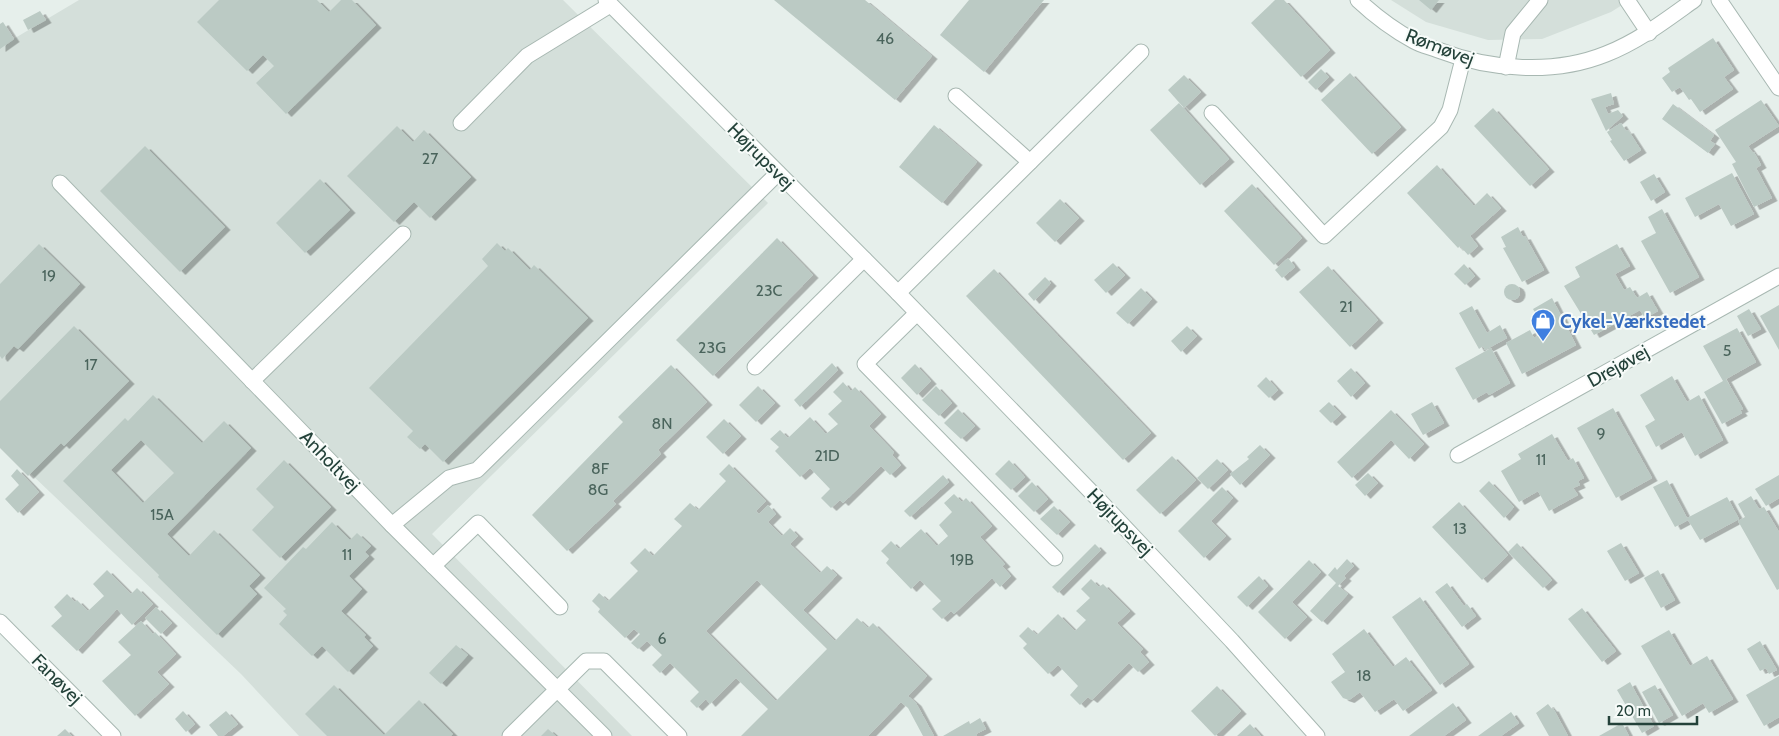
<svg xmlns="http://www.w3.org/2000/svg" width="1779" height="736" font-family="Cabin,sans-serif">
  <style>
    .built { fill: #d4dfda }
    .building { fill: #bbcac4; fill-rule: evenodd; filter: url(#shadow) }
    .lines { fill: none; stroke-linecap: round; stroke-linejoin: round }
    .minor-casing { stroke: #a8b8b2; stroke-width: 17 }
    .minor { stroke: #fff; stroke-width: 15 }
    .labels { text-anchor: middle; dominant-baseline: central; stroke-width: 4; stroke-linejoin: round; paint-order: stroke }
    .number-label { font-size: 16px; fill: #4a645c }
    .street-label { font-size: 19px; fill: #24423a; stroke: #f7fbf9 }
    .shop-label { font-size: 19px; font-weight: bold; fill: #366cbe; stroke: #f7fbf9; text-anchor: start }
  </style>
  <defs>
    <filter id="shadow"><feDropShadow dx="5.5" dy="3" stdDeviation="0" flood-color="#0004"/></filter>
  </defs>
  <rect width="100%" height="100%" fill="#e6efeb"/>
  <g class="built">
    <path d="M79,0h484l205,203 -336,331 200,202h-333l-58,-62 -232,-221 -9,-11v-395z"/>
    <path d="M1391,0h239l-19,12 -69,27 -54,1 -62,-18z"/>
  </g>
  <g class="building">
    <path d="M219,0h98l12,12 12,-12h11l24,25 -90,89 -30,-31 18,-17 -11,-11 -16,16 -50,-49z"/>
    <path d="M774,0h91l67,56 -37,44z"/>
    <path d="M969,0h75l-60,72 -44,-37z"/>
    <path d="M1275,0h9l46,50 -29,27 -50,-54z"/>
    <path d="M1419,0h20l-8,10z"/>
    <path d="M40,11l6,9 -18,10 -5,-10z"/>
    <path d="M3,22l11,17 -14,10v-25z"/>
    <path d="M1713,38l21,32 -10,7 9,12 -33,23 -9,-13 -2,1 -9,-13 -8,5 -10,-14 8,-6 -2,-4z"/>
    <path d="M1321,69l8,8 -13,13 -8,-8z"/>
    <path d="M1350,73l51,54 -29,27 -51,-54z"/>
    <path d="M1184,75l17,17 -17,16 -16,-18z"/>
    <path d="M1611,93l3,11 -9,3 3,7 10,-4 5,6 -17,15 -15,-32z"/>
    <path d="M1761,100l18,26 -31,20 5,7 1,-1 7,13 -5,3 16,30 -18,9 -22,-43 4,-2 -21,-32z"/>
    <path d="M1179,103l50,56 -29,26 -50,-55z"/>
    <path d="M1673,104l41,31 -4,6 5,3 -7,9 -46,-34z"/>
    <path d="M1493,108l56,61 -19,17 -56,-60z"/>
    <path d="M1621,123l5,8 2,-1 13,20 -17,11 -14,-20 2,-1 -5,-8z"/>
    <path d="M934,125l43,37 -35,41 -43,-36z"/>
    <path d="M397,126l16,16 11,-12 47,47 -41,41 -16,-16 -20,20 -47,-46z"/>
    <path d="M145,146l80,81 -45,45 -80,-81z"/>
    <path d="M1437,165l37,41 13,-13 14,15 -31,28 8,10 -10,9 -8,-9 -2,2 -51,-55z"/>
    <path d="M1732,173l22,41 -23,12 -12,-22 -24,13 -10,-19z"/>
    <path d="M1654,174l11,18 -14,9 -11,-19z"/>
    <path d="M320,179l30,31 -45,43 -29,-30z"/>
    <path d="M1252,184l50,54 -28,27 -50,-54z"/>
    <path d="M1060,199l19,19 -24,24 -19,-19z"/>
    <path d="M1662,209l37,68 -29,16 -29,-52 15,-8 -8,-16z"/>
    <path d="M1518,227l5,10 2,-1 19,34 -22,12 -19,-34 3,-1 -5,-10z"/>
    <path d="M777,238l36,37 -100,101 -37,-36z"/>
    <path d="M497,243l8,8 3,-3 22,22 4,-5 54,53 -145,144 -18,-18 -5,5 -13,-12 6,-6 -44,-43 119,-122 -6,-7z"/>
    <path d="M39,244l41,40 -62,65 -4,-3 -12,13 -2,-3v-72z"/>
    <path d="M1617,244l13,22 -15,8 9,16 6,-3 7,11 10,-6 11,19 -13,7 -5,-8 -46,25 -30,-49 16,-9 -5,-10z"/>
    <path d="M1288,258l7,9 -13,11 -7,-8z"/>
    <path d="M1113,263l12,12 -19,18 -12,-13z"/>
    <path d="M1464,264l11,12 -10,9 -11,-11z"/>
    <path d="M1328,266l50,54 -28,27 -51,-55z"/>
    <path d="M994,269l157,164 -28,27 -157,-164z"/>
    <path d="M1045,277l6,6 -17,18 -6,-7z"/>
    <circle cx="1512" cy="292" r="8"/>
    <path d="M1141,288l11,11 -24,25 -12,-11z"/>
    <path d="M1552,298l24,47 -54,29 -16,-31 24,-13 4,8 12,-7 -13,-22z"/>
    <path d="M1779,305v45l-19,-34z"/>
    <path d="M1472,306l15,27 13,-8 7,13 -22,12 -2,-4 -4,3 -20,-36z"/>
    <path d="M1749,309l12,20 -13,7 -11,-20z"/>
    <path d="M74,326l55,55 -65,65 -3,-3 -33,33 -28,-28v-47z"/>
    <path d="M1187,326l10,10 -16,16 -10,-11z"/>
    <path d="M1737,328l19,34 -30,17 17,30 -3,1 2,3 -20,11 -18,-32 19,-11 -20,-35z"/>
    <path d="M1491,348l19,35 -21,12 -2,-3 -14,8 -18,-32z"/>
    <path d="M832,363l6,7 -38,37 -6,-7z"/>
    <path d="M915,364l16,17 -14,14 -16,-17z"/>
    <path d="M671,365l36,37 -49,48 3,4 -48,47 3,3 -49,47 -35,-36 91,-93 -5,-5z"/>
    <path d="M1351,368l14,15 -14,14 -14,-16z"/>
    <path d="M1672,376l15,26 12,-7 24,45 -28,16 -13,-24 -26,15 -11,-21 10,-6 -15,-25z"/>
    <path d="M1266,377l12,13 -9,8 -12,-12z"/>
    <path d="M843,382l8,9 4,-4 26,27 -12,12 25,26 -2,3 9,10 -11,10 -9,-9 -38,37 -3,-3 -9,8 -10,-10 9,-9 -20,-21 -10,9 -25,-26 4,-4 -9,-8 10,-9 8,8 22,-21 16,17 12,-10 -10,-10 14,-13 -9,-9z"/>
    <path d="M758,386l17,17 -19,19 -17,-17z"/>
    <path d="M936,386l16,17 -13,13 -17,-16z"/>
    <path d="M153,395l49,48 22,-22 27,27 -84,86 22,22 25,-26 46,45 -11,11 8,8 -40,41 -59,-58 1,-2 -96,-94 62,-63 3,3zM141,440l33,33 -31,30 -32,-33z"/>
    <path d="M1329,402l12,12 -10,9 -12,-12z"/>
    <path d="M1432,402l12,21 -21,12 -12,-21z"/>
    <path d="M1613,408l39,70 -36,20 -39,-70z"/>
    <path d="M958,409l17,17 -14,13 -17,-16z"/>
    <path d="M1391,410l33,34 -15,15 -18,-19 -39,38 -15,-16z"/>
    <path d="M724,419l17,17 -18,18 -17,-17z"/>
    <path d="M1552,434l16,27 5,-3 11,20 -6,3 2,4 -7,3 5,7 -29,16 -11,-20 -19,11 -18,-31 20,-12 -3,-5z"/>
    <path d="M1260,445l10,10 -30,30 -10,-11 19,-15 -2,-2z"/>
    <path d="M1172,456l24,24 -36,34 -24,-24z"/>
    <path d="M1217,459l11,11 -20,19 -11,-11z"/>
    <path d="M284,460l47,47 -51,51 -28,-28 22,-23 -18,-18z"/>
    <path d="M1009,460l16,17 -14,13 -16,-16z"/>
    <path d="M729,464l37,37 -10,10 3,3 9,-9 8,9 -8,8 14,14 8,-8 8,8 -8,8 30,29 7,-7 10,9 -34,35 32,31 22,-23 11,10 5,-5 54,53 -19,20 8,7 18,33h-11l-15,-28 -7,-6 -33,34h-127l27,-27 -32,-31 -26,26 -4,-5 -9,9 -7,-7 9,-9 -29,-29 -10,10 -8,-8 10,-10 -15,-14 -9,8 -7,-6 9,-9 -6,-5 -9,9 -27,-26 2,-3 -8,-8 7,-8 9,8 30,-30 -8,-8 15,-15 8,8 29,-30 -8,-7 16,-16 8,7 28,-29 -7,-7zM757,580l70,69 -51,52 -70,-70z"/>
    <path d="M17,469l22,23 -21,21 -13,-14 14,-14 -8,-9z"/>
    <path d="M1368,473l10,10 -13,13 -10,-11z"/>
    <path d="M943,475l6,7 -39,35 -6,-6z"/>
    <path d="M1779,475v23l-13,8 -11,-17z"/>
    <path d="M1667,480l20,38 40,-21 12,22 -39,21 -12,-20 -13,7 -22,-40z"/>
    <path d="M1489,481l25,26 -10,11 -25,-27z"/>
    <path d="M1032,482l16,17 -14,13 -16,-16z"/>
    <path d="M1222,487l11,11 -22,23 15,15 -22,22 -26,-27z"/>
    <path d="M954,494l8,8 4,-4 26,28 -12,11 25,27 -3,2 9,10 -11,11 -8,-9 -38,36 -3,-3 -9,8 -10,-10 9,-8 -21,-21 -9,9 -25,-26 3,-4 -8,-8 10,-10 8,8 22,-20 16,17 11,-10 -9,-11 13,-13 -8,-9z"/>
    <path d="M1751,496l8,13 5,-2 15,25v57l-2,1 -39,-69 7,-4 -7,-13z"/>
    <path d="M1459,502l49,53 -26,25 -50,-53z"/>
    <path d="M1054,506l16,16 -13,13 -17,-16z"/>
    <path d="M332,522l18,18 7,-7 14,13 -6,6 4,4 -20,20 13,13 -21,22 25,24 -2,2 9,9 -25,26 -26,-26 -10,10 -33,-32 8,-9 -4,-4 3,-2 -22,-21 39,-41 3,2z"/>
    <path d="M1517,543l35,37 -9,8 -35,-36z"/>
    <path d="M1621,543l18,30 -14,8 -18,-30z"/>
    <path d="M1095,544l6,6 -43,43 -6,-6z"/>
    <path d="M1347,559l7,7 -10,10 2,2 -8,8 10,8 -26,28 -12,-11 26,-28 -8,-8 7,-8 2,3z"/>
    <path d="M1309,560l12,12 -29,30 15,15 -22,22 -27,-27z"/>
    <path d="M107,570l24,24 6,-6 16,16 -21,21 -15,-16 -40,42 -26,-25 11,-10 -8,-9 13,-13 8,8 2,-2 11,11 16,-15 -11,-12z"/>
    <path d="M1658,570l17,30 -14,8 -17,-30z"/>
    <path d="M1259,576l9,10 -21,21 -10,-10z"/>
    <path d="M1091,579l8,8 4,-3 27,27 -13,12 26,26 -3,3 9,10 -11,10 -9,-9 -37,37 -4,-3 -8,8 -10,-10 8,-9 -20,-21 -10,9 -25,-26 4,-4 -8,-8 9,-9 9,8 21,-21 17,17 11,-11 -10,-9 14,-13 -9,-9z"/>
    <path d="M1447,583l17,23 3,-2 9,12 -14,11 -27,-35z"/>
    <path d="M1420,597l49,67 -29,21 -48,-68z"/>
    <path d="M156,607l16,16 -11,11 -16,-16z"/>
    <path d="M1582,608l34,43 -14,11 -34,-43z"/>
    <path d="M141,621l12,13 2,-2 21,22 -19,18 12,12 -34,32 -33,-35 29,-26 -13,-13z"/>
    <path d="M1364,629l29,38 13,-10 26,33 -29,21 -9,-12 -19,13 -15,-20 -11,8 -6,-2 -12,-16 14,-10 -13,-18z"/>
    <path d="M1669,630l21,36 17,-10 26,43 -24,14 -6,-10 -21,13 -41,-70z"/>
    <path d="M1760,641l17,29 -8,4 -3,-6 -6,3 -13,-22z"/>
    <path d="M456,645l12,10 -27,29 -12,-11z"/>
    <path d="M1779,676v41l-15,9 -18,-31z"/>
    <path d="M1630,682l24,44 -12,7 -25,-43z"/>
    <path d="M334,685l50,50 35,-35 34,34 -2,2h-124l-22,-22z"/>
    <path d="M1655,685l18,30 -14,8 -17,-31z"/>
    <path d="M1217,686l24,25 -26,25 -24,-25z"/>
    <path d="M1453,703l13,17 -22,16h-35z"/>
    <path d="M1548,704l4,5 1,-1 15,28h-19l-13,-23z"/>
    <path d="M183,711l12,13 -9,8 -11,-13z"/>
    <path d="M226,711l12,13 -15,12h-5l-9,-11z"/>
    <path d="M1511,712l8,11 -18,13h-23z"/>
    <path d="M980,718l6,11 -10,5 1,2h-34l26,-15 1,3z"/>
    <path d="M1622,723l7,13h-30z"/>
    <path d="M1250,724l11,12h-24l12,-11z"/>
    <path d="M65,729l7,7h-15z"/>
    <path d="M548,729l8,7h-15z"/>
  </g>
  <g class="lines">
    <defs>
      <g id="minor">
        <path d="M606,0l292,293 199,205 135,143 85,95"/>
        <path d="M1358,0c17,16 36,30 56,41 7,4 16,6 24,9 52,20 116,25 168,4 33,-13 60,-34 88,-54"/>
        <path d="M1627,0l22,33"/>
        <path d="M1719,0l60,88"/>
        <path d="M1506,67l7,-34 27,-33"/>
        <path d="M956,96l74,66"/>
        <path d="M1212,113l112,123 117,-109 9,-17 13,-51"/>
        <path d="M461,123l66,-67 83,-51"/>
        <path d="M60,183l332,342 212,211"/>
        <path d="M898,293l243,-241"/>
        <path d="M917,313l-52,51 190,194"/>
        <path d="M755,367l109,-108"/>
        <path d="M252,381l151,-147"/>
        <path d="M1458,455l321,-179"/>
        <path d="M392,525l57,-47 28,-8 301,-297"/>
        <path d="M433,566l45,-43 82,84"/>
        <path d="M0,622l113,114"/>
        <path d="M510,736l76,-75h18l75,75"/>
      </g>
    </defs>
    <use href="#minor" class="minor-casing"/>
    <use href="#minor" class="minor"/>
  </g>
  <defs>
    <symbol id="shop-pin" viewBox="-11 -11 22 30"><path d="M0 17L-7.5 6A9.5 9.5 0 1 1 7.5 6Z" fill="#3f7fe0" stroke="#f7fbf9"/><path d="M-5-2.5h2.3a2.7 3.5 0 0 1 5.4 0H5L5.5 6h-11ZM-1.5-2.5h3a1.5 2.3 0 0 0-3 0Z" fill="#fff"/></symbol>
  </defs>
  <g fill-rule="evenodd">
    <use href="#shop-pin" x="1529" y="307" width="28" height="38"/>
  </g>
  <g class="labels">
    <g class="number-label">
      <text x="885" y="38">46</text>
      <text x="430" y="158">27</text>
      <text x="49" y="275">19</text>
      <text x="769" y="290">23C</text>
      <text x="1346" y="306">21</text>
      <text x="712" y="347">23G</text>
      <text x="1727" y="350">5</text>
      <text x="91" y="364">17</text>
      <text x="662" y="423">8N</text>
      <text x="1601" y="433">9</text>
      <text x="827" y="455">21D</text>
      <text x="1541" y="459">11</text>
      <text x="600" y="468">8F</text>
      <text x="598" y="489">8G</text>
      <text x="162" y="514">15A</text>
      <text x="1460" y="528">13</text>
      <text x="347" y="554">11</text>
      <text x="962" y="559">19B</text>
      <text x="662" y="638">6</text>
      <text x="1364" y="675">18</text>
    </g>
    <g class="street-label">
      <text transform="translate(1440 47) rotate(21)">Rømøvej</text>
      <text transform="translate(761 156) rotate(45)">Højrupsvej</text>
      <text transform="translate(1618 366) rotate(-29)">Drejøvej</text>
      <text transform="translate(330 461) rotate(46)">Anholtvej</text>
      <text transform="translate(1120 522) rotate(46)">Højrupsvej</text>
      <text transform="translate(57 679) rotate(45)">Fanøvej</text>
    </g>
    <g class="shop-label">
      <text x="1560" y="321">Cykel-Værkstedet</text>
    </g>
  </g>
  <path d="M1609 716v8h88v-8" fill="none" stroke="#24423a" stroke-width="2.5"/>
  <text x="1616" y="716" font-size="15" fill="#24423a" stroke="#f7fbf9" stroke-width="4" paint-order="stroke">20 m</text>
</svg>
